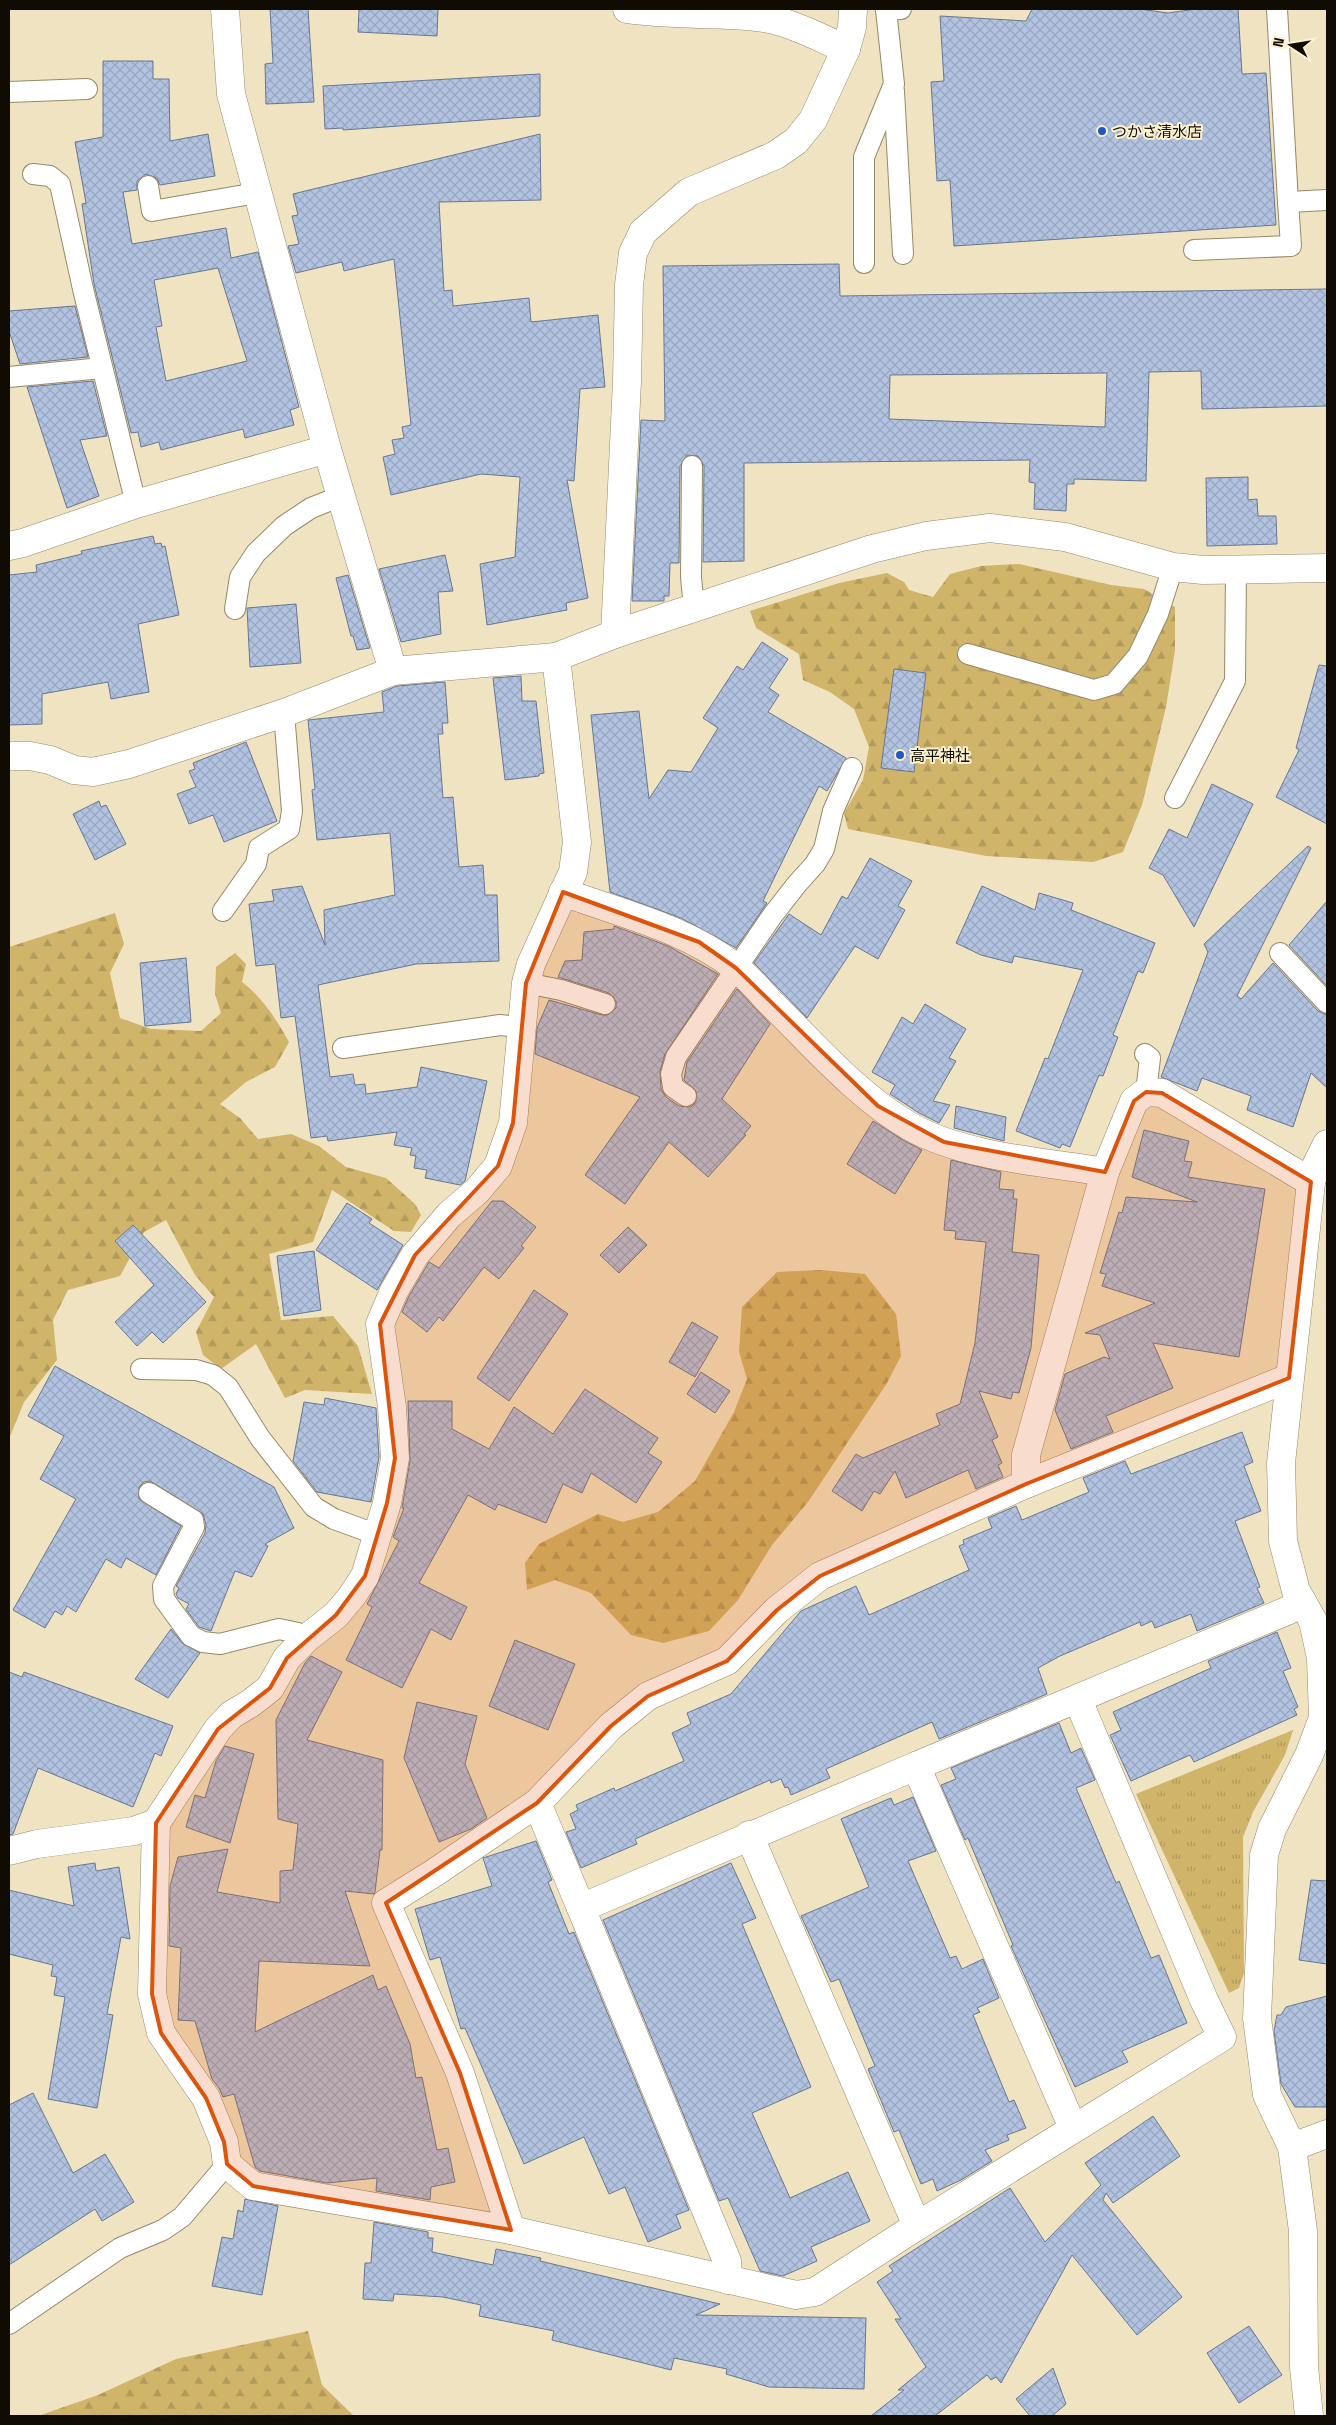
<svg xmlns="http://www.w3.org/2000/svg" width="1336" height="2425" font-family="'Space Grotesk','Noto Sans JP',sans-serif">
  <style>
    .forest { fill: url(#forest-firs) }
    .park { fill: url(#park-tufts) }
    .building { fill: url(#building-cross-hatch); stroke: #677792; fill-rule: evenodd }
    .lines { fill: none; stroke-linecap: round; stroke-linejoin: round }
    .lane-casing { stroke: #95896a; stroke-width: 22 }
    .street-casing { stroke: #95896a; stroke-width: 29 }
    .lane { stroke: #fff; stroke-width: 20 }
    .street { stroke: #fff; stroke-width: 28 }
    .marked { fill: #dd550c; fill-opacity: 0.2; stroke: #dd550c; stroke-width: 4; stroke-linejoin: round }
    .poi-dot { fill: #1f59c5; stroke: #fdf1cf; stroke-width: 2 }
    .labels { text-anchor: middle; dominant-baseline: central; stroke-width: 4; stroke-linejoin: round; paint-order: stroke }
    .poi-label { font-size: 15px; fill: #100c03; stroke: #fdf1cf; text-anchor: start }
  </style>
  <defs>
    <pattern id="forest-firs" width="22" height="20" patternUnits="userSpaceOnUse" patternTransform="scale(1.25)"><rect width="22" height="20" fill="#cfb46a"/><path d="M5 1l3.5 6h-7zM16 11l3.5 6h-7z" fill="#b19a5a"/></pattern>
    <pattern id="park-tufts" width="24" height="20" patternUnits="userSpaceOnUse" patternTransform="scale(1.25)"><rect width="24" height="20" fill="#cfb46a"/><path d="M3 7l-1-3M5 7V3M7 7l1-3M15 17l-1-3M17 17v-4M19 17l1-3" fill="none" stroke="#b19a5a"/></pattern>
    <pattern id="building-cross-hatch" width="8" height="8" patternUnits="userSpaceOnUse" patternTransform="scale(1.25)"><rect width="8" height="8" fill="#b2c3e1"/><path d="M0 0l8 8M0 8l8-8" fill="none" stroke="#98a6bf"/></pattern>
  </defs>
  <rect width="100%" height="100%" fill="#f0e3c2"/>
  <g class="forest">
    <path d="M1019,564l92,21 33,4 31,18v43l-9,57 -24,98 -19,47 -30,10 -107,-6 -138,-27 -4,-16 19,-33 6,-33 -15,-38 -24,-17 -27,-12 -4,-26 -43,-26 -6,-17 89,-28 48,-10 17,9 5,8 24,7 17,-23 31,-8z"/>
    <path d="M115,913l9,31 -14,29 10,45 31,11 50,2 20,-18 -6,-19 1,-27 19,-14 11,11 -4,18c21,16 34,37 47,60l-14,25 -29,15 -26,22 20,14 18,21 33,-5 28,12 27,21 40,11 29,26 6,11 -10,17 -17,-1 -62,-41 -19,52 -44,12 12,66 52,-4 25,30 14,48 -67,-4 -20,8 -29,-54 -35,25 -18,-14 -7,-23 18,-35 -19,-22 -29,-55 -22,12 -24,44 -52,14 -15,30 4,40 -33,42 -15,37v-492z"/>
    <path d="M821,1270l44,4 31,40 5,42 -14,27 -79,119 -36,43 -34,55 -29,31 -46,12 -32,-8 -40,-42 -36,-13 -28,10 -2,-27 14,-19 59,-30 25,8 35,-10 37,-31 39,-69 13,-33 -8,-27 3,-45 35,-35z"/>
    <path d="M308,2331l14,54 32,31h-316l60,-21 78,-36z"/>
  </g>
  <path class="park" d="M1293,1730l-8,25 -32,57 -10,25 1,136 -5,15 -10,5 -93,-199z"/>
  <g class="building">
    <path d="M270,9h38l6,93 -48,2 -1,-40 8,-1z"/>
    <path d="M359,9h79l-1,27 -79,-4z"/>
    <path d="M1032,9h108l28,4 28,-4h42l4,65 24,-1 10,152 -322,21 -4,-66 -13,1 -6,-99 13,-1 -4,-65 86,5z"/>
    <path d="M103,61h50v18h16l1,62 38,-7 7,42 -55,9 -3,-7 -11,-4 -9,7v9l-14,2 9,52 94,-16 5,30 27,-6 41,155 -9,3 4,15 -49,13 -2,-9 -82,21 -2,-8 -18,5 -3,-15 -7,1 -37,-149 -12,-80 4,-1 -11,-61 28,-5zM218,268l29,93 -81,20 -10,-54 6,-1 -8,-46z"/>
    <path d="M540,74v42l-197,14v-2l-18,1 -2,-43z"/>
    <path d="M540,134l1,66 -102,2 5,89 8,-1 1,16 76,-8 2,24 67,-7 7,72 -25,2 -6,92 -7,-1 21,118 -22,5 1,7 -80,15 -7,-61 35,-7 5,-80 -39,-3 -90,21 -8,-38 12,-3 -3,-14 12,-2 -2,-11 9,-2 -17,-166 -50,12 -2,-9 -46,11 -8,-27 11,-2 -7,-28 6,-1 -5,-21z"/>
    <path d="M839,264l1,32 487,-7v117l-125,3 -1,-38 -52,1 -3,109 -72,-2v5h-7l-1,27 -32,-2 1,-26 -6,-1 1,-22 -286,3v98l-41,1 1,-96 -6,-10 -11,-1 -7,11 -1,97h-9l-1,33h-5v5h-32l9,-181 24,1 -2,-155zM1107,373l-2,54 -216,-8 1,-44z"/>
    <path d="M75,306l13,51 -68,7 -11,-33v-20z"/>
    <path d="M93,381l14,55 -27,4 19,56 -32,12 -40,-121z"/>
    <path d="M1248,477v23l9,-1 1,17h18l1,28 -70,2 -1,-68z"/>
    <path d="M153,536l2,8 6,-1 1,4 3,-1 14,69 -41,9 11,68 -38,7 -3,-17 -66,12v30l-33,1v-150l28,-3 -1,-7 46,-11 -1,-3z"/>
    <path d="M445,555l8,36 -15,1 3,42 -40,8 -22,-73z"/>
    <path d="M348,575l22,73 -13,2 -4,-14h-2l-15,-58z"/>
    <path d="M296,604l5,59 -51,4 -3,-59z"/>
    <path d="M762,642l26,17 -19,29 10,7 -11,17 78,46 -19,33 -8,-5 -56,115 4,2 -31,45 -55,-30 -71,-26 -19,-177 48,-4 10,88 19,-29 23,2 27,-44 -15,-10 34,-52 6,4z"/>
    <path d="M1319,665l8,1v158l-51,-27 23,-47 -3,-2z"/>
    <path d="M894,669l32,4 -12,99 -33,-4z"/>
    <path d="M521,676l1,25h14l8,72 -5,1v2l-34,4 -12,-102z"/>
    <path d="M445,682l3,41h-6l1,11h-5l5,64 10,-1 6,70 24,-2 2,30h12l2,66 -83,3 -98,21 12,92 23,-3 2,11 10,-1 1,10 51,-7 4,-20 66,14 -22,100 -5,4 -35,-7 2,-8 -13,-2 2,-12 -6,-1 2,-7 -18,-3 3,-13 -69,9 -1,-5 -16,2 -16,-122 -14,2 -6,-54 -19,2 -7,-62 25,-3 -2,-11 30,-4 23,59 -1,-35 71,-15 -5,-62 -73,7 -5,-50 3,-1 -7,-69 76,-8 -2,-20 15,-6z"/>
    <path d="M246,742l31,79 -53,21 -11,-27 -24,9 -12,-30 19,-7 -7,-16 6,-2 -2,-6z"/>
    <path d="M1212,784l41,20 -59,123 -31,-52 -14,-7 20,-39 18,9z"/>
    <path d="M99,801l2,6 5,-2 20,39 -31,16 -22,-46z"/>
    <path d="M1308,846l3,2 -74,148 4,3 32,-36 45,48 9,4v73l-16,-15 -18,54 -46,-17 4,-14 -49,-18 -5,13 -36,-14 47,-125 -4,-8z"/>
    <path d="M870,858l42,23 -14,25 7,4 -27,49 -23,-13 -48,72 -53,-55 35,-49 32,21 21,-39 5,3z"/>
    <path d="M982,886l53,24 4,-17 34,10 -2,7 84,33 -12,30 -5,-2 -25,64 5,2 -15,39 -4,-1 -29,72 -8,-3 -2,4 -44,-17 29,-73 3,1 35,-89 -69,-14 -2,7 -31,-8 -25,-12z"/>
    <path d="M1327,901v85l-38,-41z"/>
    <path d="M614,926l54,20 50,28 -53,80 -5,17 1,18 5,8 13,9 12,1 5,-5v-11l-12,-11 3,-18 50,-73 33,35 -48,75 29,27 -7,8 2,1 -38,42 -39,-35 -44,62 -40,-29 55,-78 -105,-43 2,-26 12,-28 53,15h6l8,-7v-7l-7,-8 -51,-16 7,-16 17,-1 2,-28 30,-3z"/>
    <path d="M186,958l5,64 -46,4 -5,-63z"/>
    <path d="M925,1004l41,25 -17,29 7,3 -23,40 17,4 -11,18 -20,-10 -29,-19 5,-9 -23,-13 30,-55 11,7z"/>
    <path d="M956,1106l50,11 -2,24 -50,-13z"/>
    <path d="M873,1121l30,19 19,10 -27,44 -48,-30z"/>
    <path d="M1144,1130l45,11 -5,20 8,1 -4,15 77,12 -26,168 -86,-14 20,45 -67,28 7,16 -42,17 -16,-39 10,-36 39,-17 6,2 -10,-24 -15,-2 70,-30 -53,-17 4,-12 -6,-1 19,-61 3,1 4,-16 71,5 -65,-25z"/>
    <path d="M951,1160l50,12 -2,17 15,1 -1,9h4l-5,53 27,3 -8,93 -12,45 -6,-1 -2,7 -32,-8 19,46 -6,3 10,23 -4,2 5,12 -27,12 -8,-19 -62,28 -11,-27 -15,23 -6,-3 -12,20 -30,-20 24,-37 7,4 77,-33 -4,-11 24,-10 15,-61 11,-101 -31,-3 1,-8 -12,-1z"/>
    <path d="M492,1201h11l33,26 -15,19 3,2 -25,31 -15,-12 -41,54 -4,-4 -12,15 -25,-20 6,-14 21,-36 10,6z"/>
    <path d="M347,1203l25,16 -3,4 34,22 -26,45 -61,-40z"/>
    <path d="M133,1225l73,77 -43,41 -11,-11 -15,14 -22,-24 39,-37 -39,-44z"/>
    <path d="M628,1227l19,18 -28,28 -19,-18z"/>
    <path d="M314,1251l7,59 -37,6 -7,-60z"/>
    <path d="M534,1290l34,24 -59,87 -32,-23z"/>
    <path d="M692,1322l26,15 -23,40 -26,-15z"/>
    <path d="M55,1366l219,121 20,41 -29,16 3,2 -16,31 -17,-6 -24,60 -12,-4 -13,-18 3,-5 -11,-6 -2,-4 3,-6 -3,-2 29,-53 1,-8 -3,-11 -53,-33 -6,1 -5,5v12l42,27 -25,49 -30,-17 -5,10 -15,-9 -30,53 -9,-6 -5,9 -7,-4 -10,17 -32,-18 63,-111 -36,-20 24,-43 -36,-20z"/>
    <path d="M701,1372l29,19 -15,22 -28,-19z"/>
    <path d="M585,1389l73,49 -10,15 14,9 -26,41 -45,-30 -9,20 -19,-9 -17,39 -48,-19 -3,6 -27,-15 -49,88 48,24 -16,33 -20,-11 -29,59 -56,-28 26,-53 -5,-3 32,-63 -6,-4 11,-29h-2l8,-47 -2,-60h44v28l37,20 25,-42 39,27z"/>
    <path d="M325,1398l51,10 3,49 -8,45 -54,-10 -24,-31 11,-59 20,3z"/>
    <path d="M1242,1432l11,30 -9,4 17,45 -26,10 25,66 -3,1 7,15 -67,28 -6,-17 -36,14 -3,-7 -11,5 -1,-4 -80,34 -22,12 9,26 -108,45 -7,-17 -106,47 4,9 -39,17 -3,-8 -3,1 -4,-9 -10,4 -1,-3 -135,59 2,5 -56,24 -15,-36 10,-3 -6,-15 8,-4 -2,-5 38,-17 1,3 69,-30 -12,-28 19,-9 -4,-11 44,-19 70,-83 55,-25 13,29 100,-45 -10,-24 5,-2 -1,-4 29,-12 -4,-10 28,-12 6,14 67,-28 -6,-14 42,-17 6,13z"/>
    <path d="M171,1629l11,14 18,10 -32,45 -33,-19z"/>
    <path d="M1277,1632l14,36 -8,3 15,36 -4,2 3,6 -103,47 -4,-7 -59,26 -21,-46 11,-5 -8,-18 98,-44 -3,-7z"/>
    <path d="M515,1640l60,24 -27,66 -59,-24z"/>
    <path d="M311,1656l31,16 -35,68 76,20 -1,90h-2l-5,42 -1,2 -29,-3 25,75 -111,-5 -4,71 118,-57 5,15 8,-4 24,58 6,34 6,-1 15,73 11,-2 7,34 -24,5 -1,13 -54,-9 1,-13 -50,5 -67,-12 -5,-4 -21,-73 -11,3 -4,-9 -7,-9 -17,-58 -17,-1 3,-72 -12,-2 1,-60 8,-29 50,-8 -11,43 63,11v-32l13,-1 5,-46 -20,-5 -2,-99 29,-57z"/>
    <path d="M9,1672l13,5 2,-5 149,54 -12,30 -6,-3 -22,54 -95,-39 -25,66 -4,1z"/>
    <path d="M417,1702l60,14 -12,48 22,54 -16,11 -32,13 -35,-84z"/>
    <path d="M1059,1723l12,30 10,-5 14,32 -19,8 40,95 3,-2 32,77 8,-3 28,68 -65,28 6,11 -53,25 -64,-141 2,-1 -45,-107 -3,2 -24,-55 15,-6 -5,-11z"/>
    <path d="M225,1746l29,8 -24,89 -44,-16 9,-32 10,3 11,-37z"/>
    <path d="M913,1797l23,54 -28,10 42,97 6,-2 6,13 21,-10 16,39 -22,10 3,4 -7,3 36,87 5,-2 12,28 -19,7 2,5 -24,10 7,11 -31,19 -24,11 -4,-12 -12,5 -22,-54 -5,2 -26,-63 7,-3 -36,-87 -8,3 -30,-66 68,-29 -28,-68 50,-21 3,7z"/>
    <path d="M536,1841l16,39 -4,2 21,52 5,-2 115,278 -13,5 5,13 -33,14 -23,-55 -16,7 -25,-57 -60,27 -59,-136 -4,1 -21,-72 -10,3 -15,-51 77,-23 -9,-28z"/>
    <path d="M95,1863l1,8 23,-4 11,72 -9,-2 -14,77 6,1 -16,93 -49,-9 17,-102 -11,-2 3,-18 -6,-1 2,-11 -44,-11v-64l65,16 -6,-39z"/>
    <path d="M731,1863l25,55 -14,6 69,163 -59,26 38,85 58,-26 22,49 -59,26 6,14 -34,15 -23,-5 -32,-73 -9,3 -116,-281z"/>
    <path d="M1311,1880l16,1v83l-28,-4z"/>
    <path d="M1327,1996v111h-32l-14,-23 -7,-53 3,-16h4l5,-8z"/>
    <path d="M33,2093l40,80 32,-19 29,48 -32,19 -7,-12 -86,56v-160z"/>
    <path d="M1153,2116l27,40 -67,47 -7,-10 -3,7 79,97 -45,38 -65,-80 -71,128 -5,-6 -5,3 -4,-5 -52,41h-64l33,-26h-6l28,-23 -31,-48h6l-24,-37 16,-11 -4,-5 121,-78 35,54 56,-57 -16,-22z"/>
    <path d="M245,2199l33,7 -16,89 -50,-9 10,-49 11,2 5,-29 5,2z"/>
    <path d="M374,2222l54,10v6h5l-1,14 61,13 3,-16 45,9 -1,3 180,43 -24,11 170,3 -2,71 -95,-2 -43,-13 1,-5 -53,-11 -3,12 -119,-30 2,-9 -75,-15 2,-11 -38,-8 -49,-3 -1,7 -30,-2 2,-36h6z"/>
    <path d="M1249,2326l33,49 -43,28 -32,-50z"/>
    <path d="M1053,2368l13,36 -14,12h-22l-14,-17z"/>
  </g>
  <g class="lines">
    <defs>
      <g id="lane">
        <path d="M1277,9l11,193 39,-2"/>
        <path d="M894,91l9,163"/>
        <path d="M9,92l78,-3"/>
        <path d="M33,174l17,2 10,8 23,105 53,215"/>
        <path d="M148,186l4,25 104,-18"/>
        <path d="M1194,250l97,-4 -3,-44"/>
        <path d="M864,263v-106l30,-73 -8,-74 15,-1"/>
        <path d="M9,377l93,-9"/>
        <path d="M692,466l-1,111 3,31"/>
        <path d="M235,609l5,-32 16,-24 28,-27 27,-18 30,-12"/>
        <path d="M968,654l126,36 20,-6 24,-28 20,-42 15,-47"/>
        <path d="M1175,798l60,-117 1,-111"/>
        <path d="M223,911l33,-47 3,-16 30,-19 3,-18 -8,-98"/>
        <path d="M1280,953l47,50"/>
        <path d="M526,983l35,7 44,14"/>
        <path d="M343,1048l157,-23 21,2"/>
        <path d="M1145,1054l5,4 -4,34"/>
        <path d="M686,1096l-13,-9 -2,-13 5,-17 96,-141 25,-32 18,-20 9,-15 9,-38 19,-43"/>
        <path d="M141,1369l55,1 17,5 15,12 32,51 54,69 20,12 44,16"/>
        <path d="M149,1493l44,27 1,7 -31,59 1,13 27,37 12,6 17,2 59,-15 19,4 9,5"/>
        <path d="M9,2324l111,-76 43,-18 19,-13 45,-53"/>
      </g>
      <g id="street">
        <path d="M225,9l6,85 96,355 66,222"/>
        <path d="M627,9c43,7 87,3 130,8 30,3 61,20 89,32"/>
        <path d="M9,546l14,-3 113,-39 191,-55"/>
        <path d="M615,634l12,-253 2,-96 4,-32 10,-21 46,-40 87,-37 20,-14 17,-21 33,-71 6,-22 1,-18"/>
        <path d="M9,756h21l20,4 24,10 19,2 36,-8 155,-51 109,-42 163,-14 59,-23 257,-85 54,-13 64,-8 75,9 108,30 30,3 124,-2"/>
        <path d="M563,892c59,22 122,36 172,75 13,10 24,23 35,35 44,43 87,94 141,125 53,30 134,35 194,45l29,-71 12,-9 16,1 149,89"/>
        <path d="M1105,1172l-79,283v29l263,-106"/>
        <path d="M537,1803l74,-77 37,-30 79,-35 50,-51 43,-34 206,-92"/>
        <path d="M156,1823l-4,171 9,39 45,65 18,44 3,22 26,22 258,44 285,65 19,-3 102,-66"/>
        <path d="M749,1835l168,391 305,-189 -18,-37 -126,-300"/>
        <path d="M9,1851l28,-7 97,-13 22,-8 62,-94 13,-14 20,-12 19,-15 17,-30 20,-20 29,-23 16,-19 13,-20 22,-73 8,-45 -3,-51 -12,-83 14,-33 21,-36 34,-40 28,-24 21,-25 15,-43 13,-140 5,-19 42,-92 4,-30 -21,-185"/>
        <path d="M1073,2128l-157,-362 373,-156 13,-9"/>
        <path d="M1292,2147l35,-13"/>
        <path d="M511,2230l-51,-157 -74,-170 48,-30 103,-70 44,105"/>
        <path d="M728,2280l-1,-19 -146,-353 335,-142"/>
        <path d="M1309,2416l-5,-49 -1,-136 -11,-84 -25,-52 -10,-77 7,-163 8,-26 37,-74 14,-37 -2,-60 -8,-37 -17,-30 -13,-50 -2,-78 30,-281 5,-16 11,-22"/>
      </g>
    </defs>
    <use href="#lane" class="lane-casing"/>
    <use href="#street" class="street-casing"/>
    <use href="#lane" class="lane"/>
    <use href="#street" class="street"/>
  </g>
  <path class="marked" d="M563,892l136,50 37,26 142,138 66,36 161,30 29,-71 12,-9 16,1 149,89 -22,196 -263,106 -206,92 -43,34 -50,51 -79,35 -37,30 -74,77 -151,100 74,170 51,157 -258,-44 -26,-22 -3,-22 -18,-44 -45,-65 -9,-39 4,-171 62,-94 52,-41 17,-30 49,-43 29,-39 22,-73 8,-45 -15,-134 35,-69 83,-89 15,-43 13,-140z"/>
  <g class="poi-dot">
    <circle cx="1102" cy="131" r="5"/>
    <circle cx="900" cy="755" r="5"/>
  </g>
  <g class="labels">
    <g class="poi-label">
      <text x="1112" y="131">つかさ清水店</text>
      <text x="910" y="755">高平神社</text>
    </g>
  </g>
  <rect width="1336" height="2425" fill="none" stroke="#100c03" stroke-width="20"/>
  <g transform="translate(1291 45) rotate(282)" stroke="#fdf1cf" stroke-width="4" paint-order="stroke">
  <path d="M0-4L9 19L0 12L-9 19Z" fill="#100c03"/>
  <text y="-8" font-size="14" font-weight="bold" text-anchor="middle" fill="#100c03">N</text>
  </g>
</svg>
